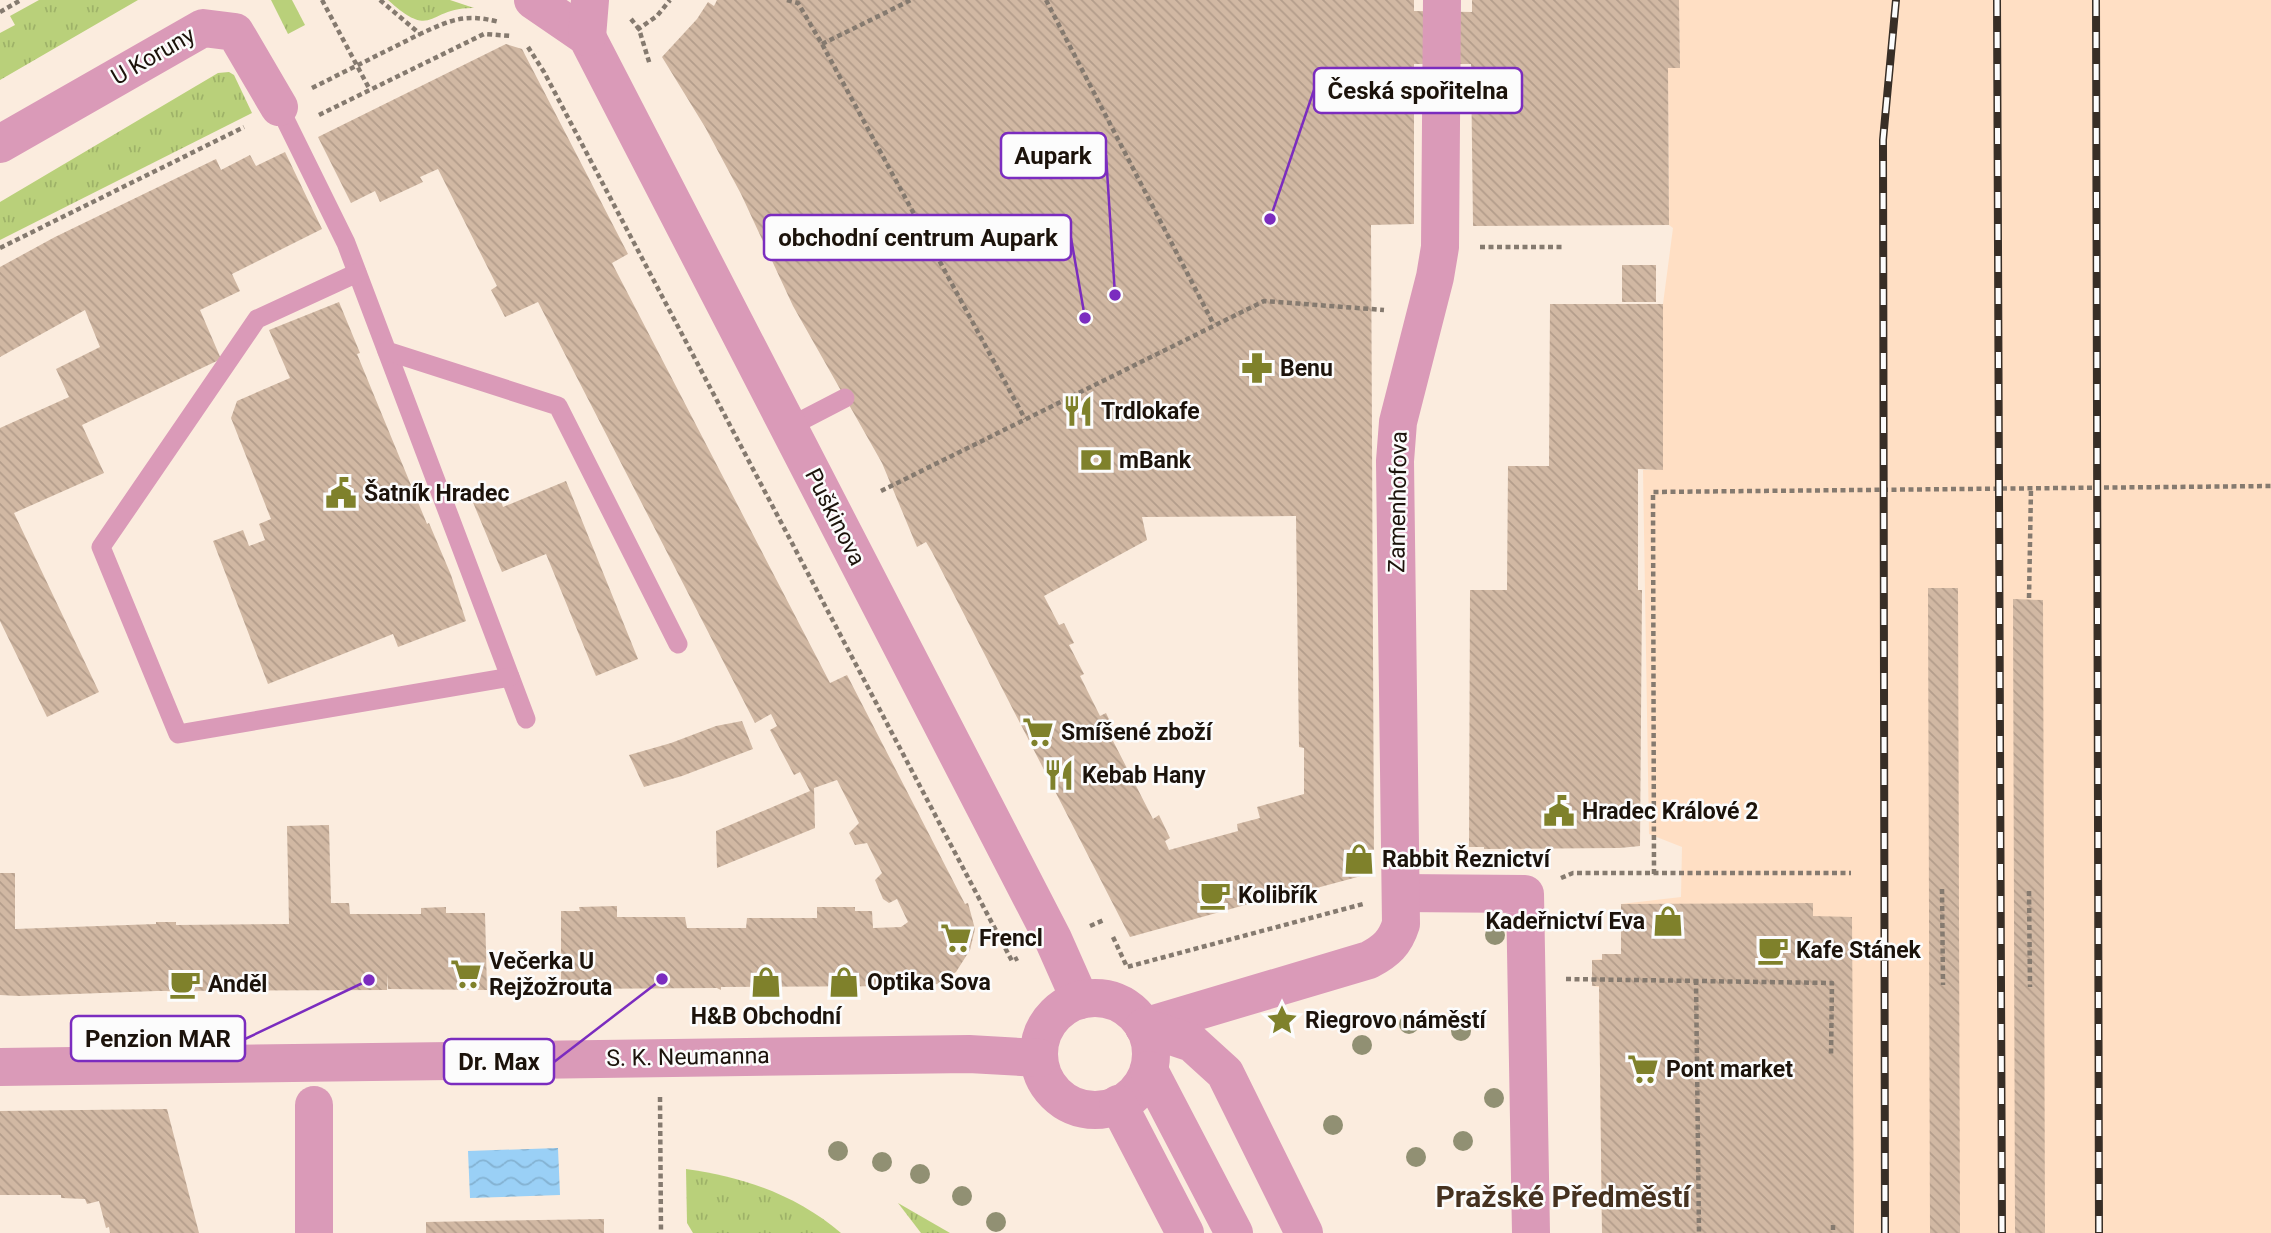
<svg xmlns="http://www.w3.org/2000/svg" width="2271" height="1233" font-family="Roboto,sans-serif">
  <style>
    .built { fill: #ffdfc4 }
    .grass { fill: url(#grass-tufts) }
    .water { fill: url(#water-waves) }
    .building { fill: url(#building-back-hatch); fill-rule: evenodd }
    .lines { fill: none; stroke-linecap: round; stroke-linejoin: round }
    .path { stroke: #857a6f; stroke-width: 4.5; stroke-dasharray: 5 3.5; stroke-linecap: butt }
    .lane { stroke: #da9ab8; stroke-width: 19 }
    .street { stroke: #da9ab8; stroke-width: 38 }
    .rail-casing { stroke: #382e26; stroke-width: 8 }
    .rail { stroke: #fcfcfc; stroke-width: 5; stroke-dasharray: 16; stroke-linecap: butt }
    .tree { fill: #919073 }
    .labels { text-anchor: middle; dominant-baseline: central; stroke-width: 5; stroke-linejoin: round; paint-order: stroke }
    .street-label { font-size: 23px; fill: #1c130b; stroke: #fcfcfc }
    .poi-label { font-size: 23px; font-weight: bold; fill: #1c130b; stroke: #fcfcfc; text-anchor: start }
    .district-label { font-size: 30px; font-weight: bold; fill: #463220; stroke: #fcfcfc }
    .leader { fill: none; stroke: #7b2cbf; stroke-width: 2.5 }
    .callout-dot { fill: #7b2cbf; stroke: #fcfcfc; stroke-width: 2.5 }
    .callout { fill: #fcfcfc; stroke: #7b2cbf; stroke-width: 2.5 }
    .callout-label { font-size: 24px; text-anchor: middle; font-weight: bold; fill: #1c130b }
  </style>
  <defs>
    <pattern id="grass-tufts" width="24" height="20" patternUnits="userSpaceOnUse" patternTransform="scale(1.75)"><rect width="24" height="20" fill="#b9d07a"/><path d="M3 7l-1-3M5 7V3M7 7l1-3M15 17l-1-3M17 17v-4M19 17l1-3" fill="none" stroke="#9eb268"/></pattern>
    <pattern id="water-waves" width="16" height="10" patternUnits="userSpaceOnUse" patternTransform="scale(1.75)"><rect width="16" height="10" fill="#9ad0f6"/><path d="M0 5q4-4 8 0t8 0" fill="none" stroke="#84b2d2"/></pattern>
    <pattern id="building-back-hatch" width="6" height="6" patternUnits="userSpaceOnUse" patternTransform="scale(1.75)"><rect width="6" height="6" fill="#d1b8a3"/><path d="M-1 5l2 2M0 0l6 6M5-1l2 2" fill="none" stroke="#b39d8b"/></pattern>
  </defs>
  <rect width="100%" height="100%" fill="#fbecde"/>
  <path class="built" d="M1679,0h592v1233h-669l-3,-246 -7,-1v-26l10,-1v-5h19v-50l60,-7 1,-50 -33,-13 -6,-364 20,-1v-165l10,-76 -4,-3 -1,-157h12z"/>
  <g class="grass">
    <path d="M39,0h99l-138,80v-47l15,-8 -5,-9z"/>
    <path d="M271,0h21l13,25 -17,9z"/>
    <path d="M388,0h62l24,8c-47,-1 -40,34 -86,-8z"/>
    <path d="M229,72l5,3 18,38 -252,127v-38l218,-129z"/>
    <path d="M686,1169c58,8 110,26 155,64h-148l-6,-10z"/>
    <path d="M898,1203l52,30h-29z"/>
  </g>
  <path class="water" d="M558,1148l2,47 -90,3 -2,-47z"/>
  <g class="building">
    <path d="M717,0h697v11l58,1v-12h207l1,68h-12l1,157 -196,1 -2,-162h-57v160l-43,1 3,638 -9,12 -82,22 -2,-2 -151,42 -198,-385 -6,-10 -9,5 -35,-84 -89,-157 -52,-112 -36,-67 -43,-70 35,-38 11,-17 6,4zM1296,516l3,231 5,1v46l-47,13 3,11 -23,6 1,7 -69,19 -4,-9 5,-3 -11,-23 -6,4 -41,-80 5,-3 -11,-23 -6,3 -20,-40 4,-2 -15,-29 5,-2 -10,-20 -5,2 -15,-29 103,-56 -5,-23z"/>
    <path d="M506,44l16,5 106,205 -16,9 218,420 17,-8 118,229 3,-1 7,26 -5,21 -14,22 -19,12 -16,2 -200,1v3l-4,-2 -156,1v-78h19l-1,-4 38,-1v11h68l2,11h59l1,-10h70v-11h38v4h17l1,17 28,-1 7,-5 -11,-23 -8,4 -6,-4 -8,-19 7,-7 -15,-30 -12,2 -6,-12 10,-10 -22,-43 -23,8 1,40 -98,40 -1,-37 94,-40 -10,-19 -6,3 -24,-45 7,-4 -6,-12 -16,9 -217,-421 -33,15 -14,-27 6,-4 -59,-117 -18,8 3,5 -43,20 -5,-11 -24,12 -33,-66z"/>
    <path d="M285,152l37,77 -90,45 8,17 -40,19 21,49 -139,66 22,48 -90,40 85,179 -52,25 -47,-96v-193l69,-31 -13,-28 44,-22 -15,-37 -85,47v-90l55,-30 161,-78 5,11 29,-15 6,11z"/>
    <rect x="1622" y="265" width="34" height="37"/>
    <path d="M339,302l21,51 -3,1 70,170 2,-1 22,52 15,46 -68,26 -5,-13 -125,50 -55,-143 30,-11 6,16 16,-6 -6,-16 12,-5 -40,-101 6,-17 53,-23 -21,-48z"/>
    <path d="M1550,304h113v166l-25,-1v121h4l-2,256 -20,2 -136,1v-2h-15l1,-257h37l1,-124h41z"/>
    <path d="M566,481l72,178 -42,17 -50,-122 -44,18 -30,-72 25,-10 6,17z"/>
    <path d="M1928,588h30l2,645h-30z"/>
    <path d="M2013,599l30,1 2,633h-30z"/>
    <path d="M742,721l11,28 -71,27 -38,11 -15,-32 42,-12 45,-17z"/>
    <path d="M329,825l2,78h18l1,11h71v-6l25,-1v6h39l2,77 -99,-1v-15l-1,16 -230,1 -138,5 -19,-1v-122h15v56l141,-5v-2h20v3l113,-1 -2,-98z"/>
    <path d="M1813,903v13l39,1 2,316h-252l-3,-247h-7v-26h10v-6h19v-50z"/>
    <path d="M167,1109l32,124h-89l-1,-6 -3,1 -7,-27 -12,3 -2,-5 -24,-1v-3h-61v-84z"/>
    <path d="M604,1219v14h-178v-11z"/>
  </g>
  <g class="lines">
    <g class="path">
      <path d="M322,0l48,90"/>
      <path d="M380,0l40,34c31,-14 44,-21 79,-12"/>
      <path d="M787,0l11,3 24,41 203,375"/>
      <path d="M1046,0l168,325"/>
      <path d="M0,12l21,-12"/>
      <path d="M631,19l8,10 11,36"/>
      <path d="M637,30l20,-14 13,-16"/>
      <path d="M822,44l89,-44"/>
      <path d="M528,47l16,25 468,889 6,-3"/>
      <path d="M312,88l108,-54"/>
      <path d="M319,115l165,-81 28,2"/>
      <path d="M1480,247h85"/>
      <path d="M0,248l244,-121"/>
      <path d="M881,491l383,-190 120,9"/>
      <path d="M2029,598l2,-110"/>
      <path d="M1654,874l-1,-382 618,-6"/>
      <path d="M1561,878l12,-5h278"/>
      <path d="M1942,889l1,96"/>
      <path d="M2029,891l1,96"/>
      <path d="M1090,926l14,-6"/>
      <path d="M1113,937l14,30 236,-63"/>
      <path d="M1566,979l266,4 -1,73"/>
      <path d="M1696,980l3,253"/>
      <path d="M660,1097l1,136"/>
      <path d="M1833,1225v8"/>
    </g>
    <g class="lane">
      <path d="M279,107l67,136 180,476"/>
      <path d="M357,273l-100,46 -156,228 77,187 332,-57"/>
      <path d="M387,351l171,55 120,238"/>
      <path d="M789,427l56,-29"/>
    </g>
    <g class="street">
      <path d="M533,0l54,37 466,902 27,61"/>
      <path d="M587,37l3,-37"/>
      <path d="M0,144l203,-116 32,4 44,75"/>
      <path d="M1401,893l124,1 6,339"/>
      <circle cx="1095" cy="1054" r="56"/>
      <path d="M1144,1027l225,-67c17,-9 26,-17 32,-36l-6,-463 3,-39 37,-145 5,-30 2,-247"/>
      <path d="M1144,1027l48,16 33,30 79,160"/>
      <path d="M0,1067l969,-13 70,4"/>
      <path d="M1149,1070l85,163"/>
      <path d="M1118,1104l67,129"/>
      <path d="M314,1233v-128"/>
    </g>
    <defs>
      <g id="rail">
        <path d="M1997,0l5,1233"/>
        <path d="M2096,0l3,1233"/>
        <path d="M1885,1233l-2,-1093 13,-140"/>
      </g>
    </defs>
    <use href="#rail" class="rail-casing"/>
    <use href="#rail" class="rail"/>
  </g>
  <g class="tree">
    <circle cx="1495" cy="935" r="10"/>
    <circle cx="1409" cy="1024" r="10"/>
    <circle cx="1461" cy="1031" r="10"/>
    <circle cx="1362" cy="1045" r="10"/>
    <circle cx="1494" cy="1098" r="10"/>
    <circle cx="1333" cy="1125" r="10"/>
    <circle cx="1463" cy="1141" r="10"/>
    <circle cx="838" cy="1151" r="10"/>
    <circle cx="1416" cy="1157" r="10"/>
    <circle cx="882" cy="1162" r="10"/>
    <circle cx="920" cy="1174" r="10"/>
    <circle cx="962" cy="1196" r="10"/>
    <circle cx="996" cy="1222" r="10"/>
  </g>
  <defs>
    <symbol id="pharmacy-bare" viewBox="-9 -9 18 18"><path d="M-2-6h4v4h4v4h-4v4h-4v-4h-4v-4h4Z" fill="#7f812b" stroke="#fcfcfc" stroke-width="2.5" paint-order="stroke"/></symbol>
    <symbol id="restaurant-bare" viewBox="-9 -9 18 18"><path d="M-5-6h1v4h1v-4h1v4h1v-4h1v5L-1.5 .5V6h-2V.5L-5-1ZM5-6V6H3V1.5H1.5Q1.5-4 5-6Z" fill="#7f812b" stroke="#fcfcfc" stroke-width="2.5" paint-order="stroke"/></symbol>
    <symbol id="bank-bare" viewBox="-9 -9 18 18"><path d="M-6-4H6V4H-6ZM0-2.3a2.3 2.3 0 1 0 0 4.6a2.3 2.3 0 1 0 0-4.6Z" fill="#7f812b" stroke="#fcfcfc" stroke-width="2.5" paint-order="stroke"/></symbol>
    <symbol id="civic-bare" viewBox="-9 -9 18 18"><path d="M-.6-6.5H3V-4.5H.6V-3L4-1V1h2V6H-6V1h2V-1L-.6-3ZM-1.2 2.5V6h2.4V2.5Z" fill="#7f812b" stroke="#fcfcfc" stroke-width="2.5" paint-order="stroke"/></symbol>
    <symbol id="supermarket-bare" viewBox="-9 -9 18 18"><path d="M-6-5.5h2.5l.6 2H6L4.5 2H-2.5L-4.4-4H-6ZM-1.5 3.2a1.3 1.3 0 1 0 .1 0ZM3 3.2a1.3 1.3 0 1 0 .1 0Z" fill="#7f812b" stroke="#fcfcfc" stroke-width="2.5" paint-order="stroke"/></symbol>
    <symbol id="shop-bare" viewBox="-9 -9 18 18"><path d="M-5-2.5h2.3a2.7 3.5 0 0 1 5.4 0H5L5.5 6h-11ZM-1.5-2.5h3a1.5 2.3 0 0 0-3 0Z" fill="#7f812b" stroke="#fcfcfc" stroke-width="2.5" paint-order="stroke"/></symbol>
    <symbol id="cafe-bare" viewBox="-9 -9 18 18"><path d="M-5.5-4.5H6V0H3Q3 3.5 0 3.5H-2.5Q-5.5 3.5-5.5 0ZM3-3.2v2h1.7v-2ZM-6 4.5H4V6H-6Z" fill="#7f812b" stroke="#fcfcfc" stroke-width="2.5" paint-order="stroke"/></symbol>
    <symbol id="sight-bare" viewBox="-9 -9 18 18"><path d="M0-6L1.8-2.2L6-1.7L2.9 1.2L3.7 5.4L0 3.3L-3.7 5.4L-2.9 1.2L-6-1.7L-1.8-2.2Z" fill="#7f812b" stroke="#fcfcfc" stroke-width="2.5" paint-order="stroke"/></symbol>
  </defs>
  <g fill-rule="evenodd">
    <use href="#pharmacy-bare" x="1235" y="346" width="44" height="44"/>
    <use href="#restaurant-bare" x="1056" y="389" width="44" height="44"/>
    <use href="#bank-bare" x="1074" y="438" width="44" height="44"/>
    <use href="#civic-bare" x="319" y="471" width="44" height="44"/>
    <use href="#supermarket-bare" x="1016" y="710" width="44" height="44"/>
    <use href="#restaurant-bare" x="1037" y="753" width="44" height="44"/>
    <use href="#civic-bare" x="1537" y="789" width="44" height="44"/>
    <use href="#shop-bare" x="1337" y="837" width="44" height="44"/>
    <use href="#cafe-bare" x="1193" y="873" width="44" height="44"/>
    <use href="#shop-bare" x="1646" y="899" width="44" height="44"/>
    <use href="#supermarket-bare" x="934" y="916" width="44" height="44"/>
    <use href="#cafe-bare" x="1751" y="928" width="44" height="44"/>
    <use href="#supermarket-bare" x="444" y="952" width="44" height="44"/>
    <use href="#shop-bare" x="744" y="960" width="44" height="44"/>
    <use href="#shop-bare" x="822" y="960" width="44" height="44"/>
    <use href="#cafe-bare" x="163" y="962" width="44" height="44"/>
    <use href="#sight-bare" x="1260" y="998" width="44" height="44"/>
    <use href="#supermarket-bare" x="1621" y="1047" width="44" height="44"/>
  </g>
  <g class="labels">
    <g class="street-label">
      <text transform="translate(153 56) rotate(-30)">U Koruny</text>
      <text transform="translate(1398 502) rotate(-89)">Zamenhofova</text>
      <text transform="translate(835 517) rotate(63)">Puškinova</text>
      <text transform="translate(688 1057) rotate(-1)">S. K. Neumanna</text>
    </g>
    <g class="poi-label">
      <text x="1280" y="368">Benu</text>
      <text x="1101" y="411">Trdlokafe</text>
      <text x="1119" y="460">mBank</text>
      <text x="364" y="493">Šatník Hradec</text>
      <text x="1061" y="732">Smíšené zboží</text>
      <text x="1082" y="775">Kebab Hany</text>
      <text x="1582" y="811">Hradec Králové 2</text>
      <text x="1382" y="859">Rabbit Řeznictví</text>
      <text x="1238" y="895">Kolibřík</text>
      <text x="1645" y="921" text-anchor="end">Kadeřnictví Eva</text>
      <text x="979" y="938">Frencl</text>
      <text x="1796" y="950">Kafe Stánek</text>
      <text x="489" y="961">Večerka U<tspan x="489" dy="26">Rejžožrouta</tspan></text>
      <text x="867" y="982">Optika Sova</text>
      <text x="208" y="984">Anděl</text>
      <text x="766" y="1016" text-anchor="middle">H&amp;B Obchodní</text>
      <text x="1305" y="1020">Riegrovo náměstí</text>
      <text x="1666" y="1069">Pont market</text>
    </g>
    <g class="district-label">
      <text x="1563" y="1196">Pražské Předměstí</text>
    </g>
  </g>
  <path class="leader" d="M1270 219L1314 90M1115 295L1106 155M1085 318L1071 238M369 980L245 1039M662 979L554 1062"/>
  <g class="callout-dot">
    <circle cx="1270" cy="219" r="7"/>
    <circle cx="1115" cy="295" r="7"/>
    <circle cx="1085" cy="318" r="7"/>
    <circle cx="369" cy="980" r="7"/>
    <circle cx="662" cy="979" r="7"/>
  </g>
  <g class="callout">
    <rect x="1314" y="68" width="208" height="45" rx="7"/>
    <rect x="1001" y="133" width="105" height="45" rx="7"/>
    <rect x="764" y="215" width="307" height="45" rx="7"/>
    <rect x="71" y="1016" width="174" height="45" rx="7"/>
    <rect x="444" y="1039" width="110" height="45" rx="7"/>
  </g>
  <g class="callout-label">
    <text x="1418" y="99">Česká spořitelna</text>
    <text x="1053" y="164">Aupark</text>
    <text x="918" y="246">obchodní centrum Aupark</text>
    <text x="158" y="1047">Penzion MAR</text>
    <text x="499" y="1070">Dr. Max</text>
  </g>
</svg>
